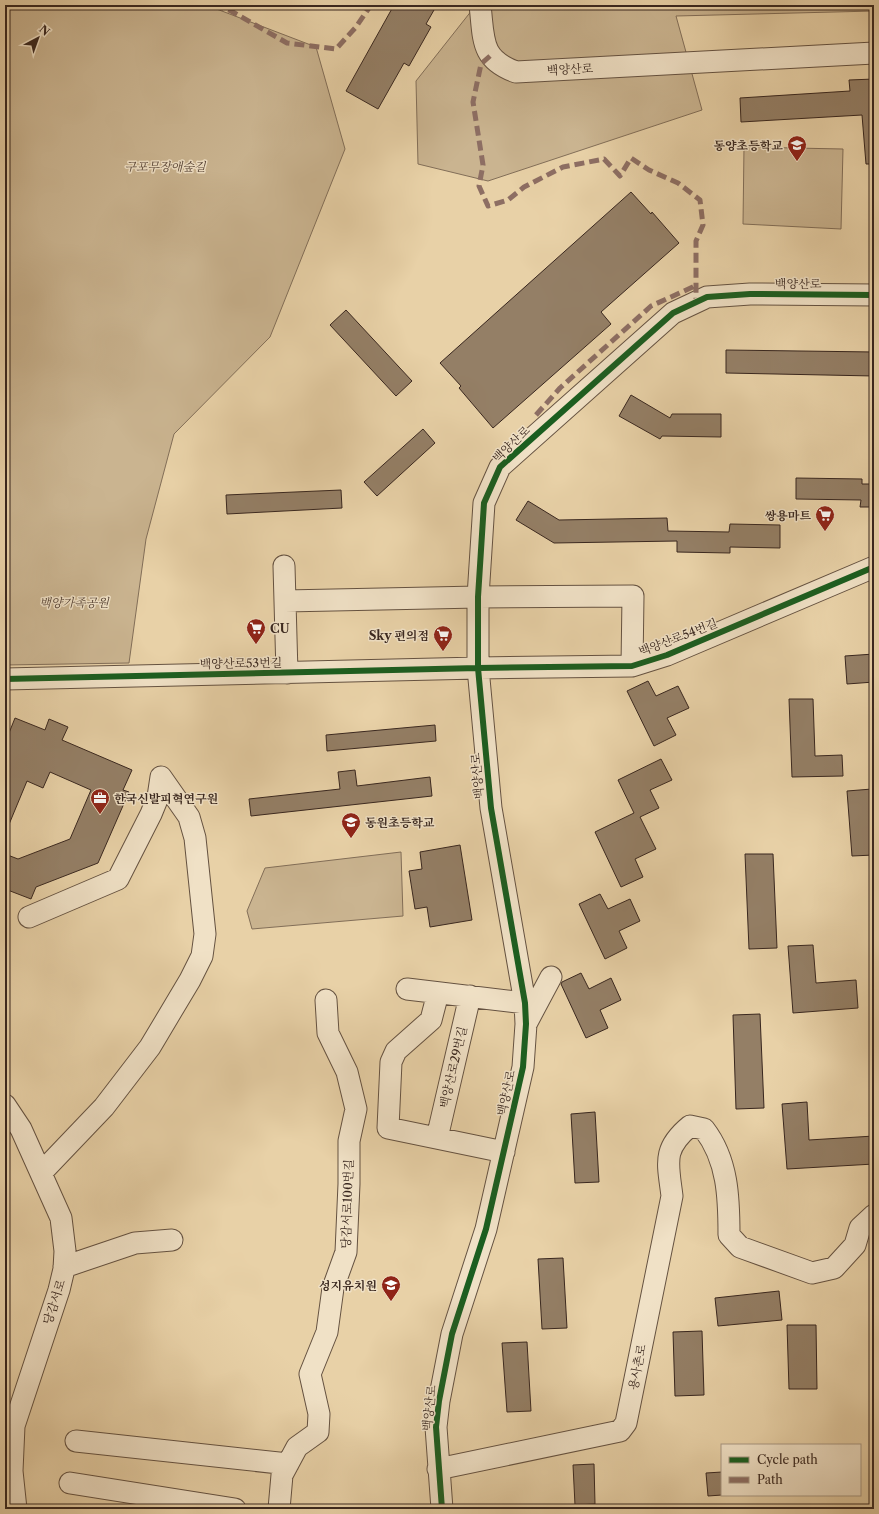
<svg xmlns="http://www.w3.org/2000/svg" width="879" height="1514" font-family="'Libre Caslon Text','Noto Serif KR',serif">
<style>
.green{fill:#cab490;stroke:#826e58}
.building{fill:#947f66;stroke:#39271f}
.lines{fill:none;stroke-linecap:round;stroke-linejoin:round}
.minor-casing{stroke:#655241;stroke-width:23}
.minor{stroke:#f0e1c6;stroke-width:21}
.quiet{stroke:#8d6e63;stroke-width:5;stroke-dasharray:10 5;stroke-linecap:butt}
.cycleway-casing{stroke:#f0e1c6;stroke-width:8}
.cycleway{stroke:#1b5e20;stroke-width:6}
.labels{text-anchor:middle;dominant-baseline:central;stroke-width:3;stroke-linejoin:round;paint-order:stroke}
.street-label{font-size:12px;fill:#39271f;stroke:#f0e1c6}
.poi-label{font-size:12px;font-weight:bold;fill:#39271f;stroke:#f0e1c6;text-anchor:end}
.park-label{font-size:12px;font-style:italic;fill:#564336;stroke:#f0e1c6}
</style>
<rect width="100%" height="100%" fill="#e8d1a7"/>
<filter id="stains"><feTurbulence type="fractalNoise" baseFrequency=".005" numOctaves="4"/><feColorMatrix values="0 0 0 0 .2 0 0 0 0 .09 0 0 0 0 .02 0 0 0 .5 -.17"/></filter>
<radialGradient id="worn" r=".72"><stop offset=".6" stop-color="#630" stop-opacity="0"/><stop offset="1" stop-color="#630" stop-opacity=".3"/></radialGradient>
<!-- green -->
<path class="green" d="M 5,5 L 213,5 L 214,8 L 316,47 L 345,149 L 270,337 L 174,434 L 146,539 L 129,663 L 5,665 Z
M 476,5 L 874,5 L 874,11 L 676,16 L 702,110 L 488,181 L 418,164 L 416,81 Z
M 744,147 L 843,149 L 841,229 L 743,224 Z
M 401,852 L 403,916 L 252,929 L 247,911 L 265,868 Z"/>
<!-- building -->
<path class="building" d="M 394,5 L 426,5 L 434,10 L 426,24 L 431,27 L 409,66 L 404,63 L 378,109 L 346,91 Z
M 874,79 L 874,164 L 866,164 L 862,115 L 741,122 L 740,98 L 850,91 L 849,80 Z
M 631,192 L 651,214 L 652,212 L 679,243 L 601,312 L 611,324 L 493,428 L 459,388 L 461,386 L 440,363 Z
M 346,310 L 412,381 L 396,396 L 330,325 Z
M 726,350 L 874,352 L 874,376 L 726,373 Z
M 631,395 L 670,418 L 672,414 L 721,414 L 721,437 L 662,436 L 660,439 L 619,416 Z
M 423,429 L 435,443 L 377,496 L 364,482 Z
M 796,478 L 862,479 L 862,484 L 874,484 L 874,507 L 860,507 L 861,500 L 796,499 Z
M 341,490 L 342,508 L 227,514 L 226,495 Z
M 528,501 L 559,520 L 667,518 L 668,531 L 729,532 L 730,524 L 780,525 L 780,548 L 730,547 L 730,553 L 677,552 L 677,541 L 554,543 L 516,520 Z
M 874,654 L 874,682 L 847,684 L 845,656 Z
M 648,681 L 656,696 L 678,686 L 689,708 L 667,718 L 676,735 L 654,746 L 627,691 Z
M 789,699 L 813,699 L 815,756 L 842,755 L 843,776 L 792,777 Z
M 15,718 L 45,730 L 49,719 L 68,727 L 62,740 L 132,770 L 123,790 L 129,792 L 98,863 L 36,887 L 31,899 L 5,889 L 5,854 L 18,859 L 70,839 L 91,790 L 50,772 L 43,788 L 27,781 L 5,834 L 5,743 Z
M 435,725 L 436,741 L 327,751 L 326,735 Z
M 661,759 L 672,780 L 650,790 L 659,808 L 640,817 L 656,849 L 635,859 L 643,877 L 621,887 L 595,832 L 634,813 L 618,780 Z
M 355,770 L 357,786 L 430,777 L 432,796 L 251,816 L 249,799 L 340,789 L 338,772 Z
M 872,789 L 874,855 L 852,856 L 847,791 Z
M 460,845 L 472,920 L 430,927 L 427,907 L 415,909 L 409,871 L 422,869 L 420,852 Z
M 745,854 L 773,854 L 777,948 L 749,949 Z
M 600,894 L 608,909 L 630,899 L 640,921 L 619,931 L 627,948 L 605,959 L 579,904 Z
M 813,945 L 816,983 L 856,980 L 858,1008 L 793,1013 L 788,946 Z
M 581,973 L 589,989 L 611,978 L 621,1000 L 600,1010 L 608,1028 L 586,1038 L 561,984 L 562,982 Z
M 760,1014 L 764,1108 L 736,1109 L 733,1015 Z
M 807,1102 L 809,1140 L 874,1136 L 874,1164 L 787,1169 L 782,1104 Z
M 595,1112 L 599,1182 L 575,1183 L 571,1114 Z
M 563,1258 L 567,1328 L 542,1329 L 538,1259 Z
M 779,1291 L 782,1320 L 718,1326 L 715,1298 Z
M 787,1325 L 816,1325 L 817,1389 L 789,1389 Z
M 702,1331 L 704,1395 L 675,1396 L 673,1332 Z
M 527,1342 L 531,1411 L 507,1412 L 502,1343 Z
M 594,1464 L 595,1504 L 575,1505 L 573,1465 Z
M 722,1472 L 722,1495 L 708,1496 L 706,1473 Z"/>
<g class="lines">
<!-- minor casing -->
<g class="minor-casing">
<path id="minor" d="M 480,5 C 484,39 480,59 516,72 L 874,53
M 284,566 L 287,673
M 285,601 L 478,597 L 633,596 L 632,666
M 5,679 L 478,668 L 632,666 L 667,655 L 874,567
M 29,917 L 118,879 L 151,814 L 158,797 L 161,777 L 189,817 L 195,838 L 205,934 L 202,956 L 190,980 L 150,1047 L 104,1107 L 41,1173
M 407,989 L 525,1003
M 438,993 L 431,1020 L 396,1051 L 391,1062 L 388,1128 L 504,1152
M 526,1024 L 551,977
M 5,1105 L 21,1129 L 61,1218 L 65,1251 L 64,1269 L 59,1290 L 14,1426 L 12,1471 L 16,1509
M 437,1138 L 470,996
M 64,1267 L 135,1243 L 172,1240
M 76,1441 L 288,1464
M 438,1469 L 620,1431 L 626,1423 L 672,1196 C 668,1163 662,1149 690,1126 L 704,1129 C 728,1160 729,1198 729,1235 L 740,1247 L 812,1273 L 834,1268 L 855,1245 L 860,1228 L 874,1215
M 70,1483 L 235,1509
M 279,1509 L 282,1475 L 297,1447 L 318,1432 L 319,1414 L 310,1374 L 327,1332 L 333,1288 L 346,1252 L 349,1184 L 349,1141 L 356,1109 L 347,1072 L 328,1033 L 326,1000
M 442,1509 L 436,1427 L 439,1401 L 452,1334 L 486,1229 L 523,1067 L 526,1024 L 525,1003 L 491,808 L 478,668 L 478,597 L 484,503 L 500,467 L 673,313 L 707,297 L 750,294 L 874,295"/>
</g>
<!-- minor -->
<use href="#minor" class="minor"/>
<!-- quiet -->
<path class="quiet" d="M 214,5 L 231,11 L 287,43 L 336,49 L 356,27 L 371,5
M 490,56 L 481,64 L 473,102 L 483,165 L 479,186 L 488,206 L 508,200 L 524,187 L 563,167 L 604,159 L 620,176 L 631,158 L 649,170 L 678,183 L 700,200 L 703,225 L 696,241 L 696,302
M 536,415 L 560,388 L 651,306 L 695,286"/>
<!-- cycleway casing -->
<g class="cycleway-casing">
<path id="cycleway" d="M 5,679 L 478,668 L 632,666 L 667,655 L 874,567
M 442,1509 L 436,1427 L 439,1401 L 452,1334 L 486,1229 L 523,1067 L 526,1024 L 525,1003 L 491,808 L 478,668 L 478,597 L 484,503 L 500,467 L 673,313 L 707,297 L 750,294 L 874,295"/>
</g>
<!-- cycleway -->
<use href="#cycleway" class="cycleway"/>
</g>
<!-- icons -->
<defs>
<g id="school-pin" transform="scale(1)"><path d="M0 17L-7.5 6A9.5 9.5 0 1 1 7.5 6Z" fill="#8f2418" stroke="#f0e1c6"/><path d="M0-5L7-2L0 1L-7-2ZM-4 1L0 2.5L4 1V4Q0 6-4 4Z" fill="#fff"/></g>
<g id="supermarket-pin" transform="scale(1)"><path d="M0 17L-7.5 6A9.5 9.5 0 1 1 7.5 6Z" fill="#8f2418" stroke="#f0e1c6"/><path d="M-6-5.5h2.5l.6 2H6L4.5 2H-2.5L-4.4-4H-6ZM-1.5 3.2a1.3 1.3 0 1 0 .1 0ZM3 3.2a1.3 1.3 0 1 0 .1 0Z" fill="#fff"/></g>
<g id="office-pin" transform="scale(1)"><path d="M0 17L-7.5 6A9.5 9.5 0 1 1 7.5 6Z" fill="#8f2418" stroke="#f0e1c6"/><path d="M-6-3h4V-5.5h4V-3h4V5H-6ZM-1-4.5V-3h2v-1.5ZM-6 0V1H6V0Z" fill="#fff"/></g>
</defs>
<g fill-rule="evenodd">
<use href="#school-pin" x="797" y="145"/>
<use href="#supermarket-pin" x="825" y="515"/>
<use href="#supermarket-pin" x="256" y="628"/>
<use href="#supermarket-pin" x="443" y="635"/>
<use href="#office-pin" x="100" y="798"/>
<use href="#school-pin" x="351" y="822"/>
<use href="#school-pin" x="391" y="1285"/>
</g>
<g class="labels">
<!-- street labels -->
<g class="street-label">
<text transform="translate(570 69) rotate(-3)">백양산로</text>
<text x="798" y="283">백양산로</text>
<text transform="translate(511 444) rotate(-44)">백양산로</text>
<text transform="translate(678 637) rotate(-21)">백양산로54번길</text>
<text transform="translate(241 663) rotate(-1)">백양산로53번길</text>
<text transform="translate(477 776) rotate(-95)">백양산로</text>
<text transform="translate(453 1067) rotate(-77)">백양산로29번길</text>
<text transform="translate(506 1093) rotate(-78)">백양산로</text>
<text transform="translate(347 1204) rotate(-88)">당감서로100번길</text>
<text transform="translate(54 1302) rotate(-72)">당감서로</text>
<text transform="translate(637 1367) rotate(-79)">용사촌로</text>
<text transform="translate(429 1408) rotate(-84)">백양산로</text>
</g>
<!-- poi labels -->
<g class="poi-label">
<text x="783" y="145">동양초등학교</text>
<text x="811" y="515">쌍용마트</text>
<text x="270" y="628" text-anchor="start">CU</text>
<text x="429" y="635">Sky 편의점</text>
<text x="114" y="798" text-anchor="start">한국신발피혁연구원</text>
<text x="365" y="822" text-anchor="start">동원초등학교</text>
<text x="377" y="1285">성지유치원</text>
</g>
<!-- park labels -->
<g class="park-label">
<text x="165" y="166">구포무장애숲길</text>
<text x="74" y="602">백양가족공원</text>
</g>
</g>
<!-- margin -->
<rect width="879" height="1514" fill="none" stroke="#e8d1a7" stroke-width="20"/>
<rect x="6" y="6" width="867" height="1502" fill="none" stroke="#39271f" stroke-width="2"/>
<rect x="10" y="10" width="859" height="1494" fill="none" stroke="#39271f"/>
<!-- legend -->
<rect x="721" y="1444" width="140" height="52" fill="#f0e1c6" stroke="#a79783"/>
<rect x="729" y="1457" width="20" height="6" fill="#1b5e20" stroke="#a79783"/>
<text x="757" y="1464" font-size="12" fill="#39271f">Cycle path</text>
<rect x="729" y="1477" width="20" height="6" fill="#8d6e63" stroke="#a79783"/>
<text x="757" y="1484" font-size="12" fill="#39271f">Path</text>
<!-- north arrow -->
<g transform="translate(38 38) rotate(41)" stroke="#f0e1c6" stroke-width="3" paint-order="stroke">
<path d="M0-3L7 15L0 10L-7 15Z" fill="#39271f"/>
<text y="-6" font-size="11" font-weight="bold" text-anchor="middle" fill="#39271f">N</text>
</g>
<rect width="100%" height="100%" filter="url(#stains)"/>
<rect width="100%" height="100%" fill="url(#worn)"/>
</svg>
